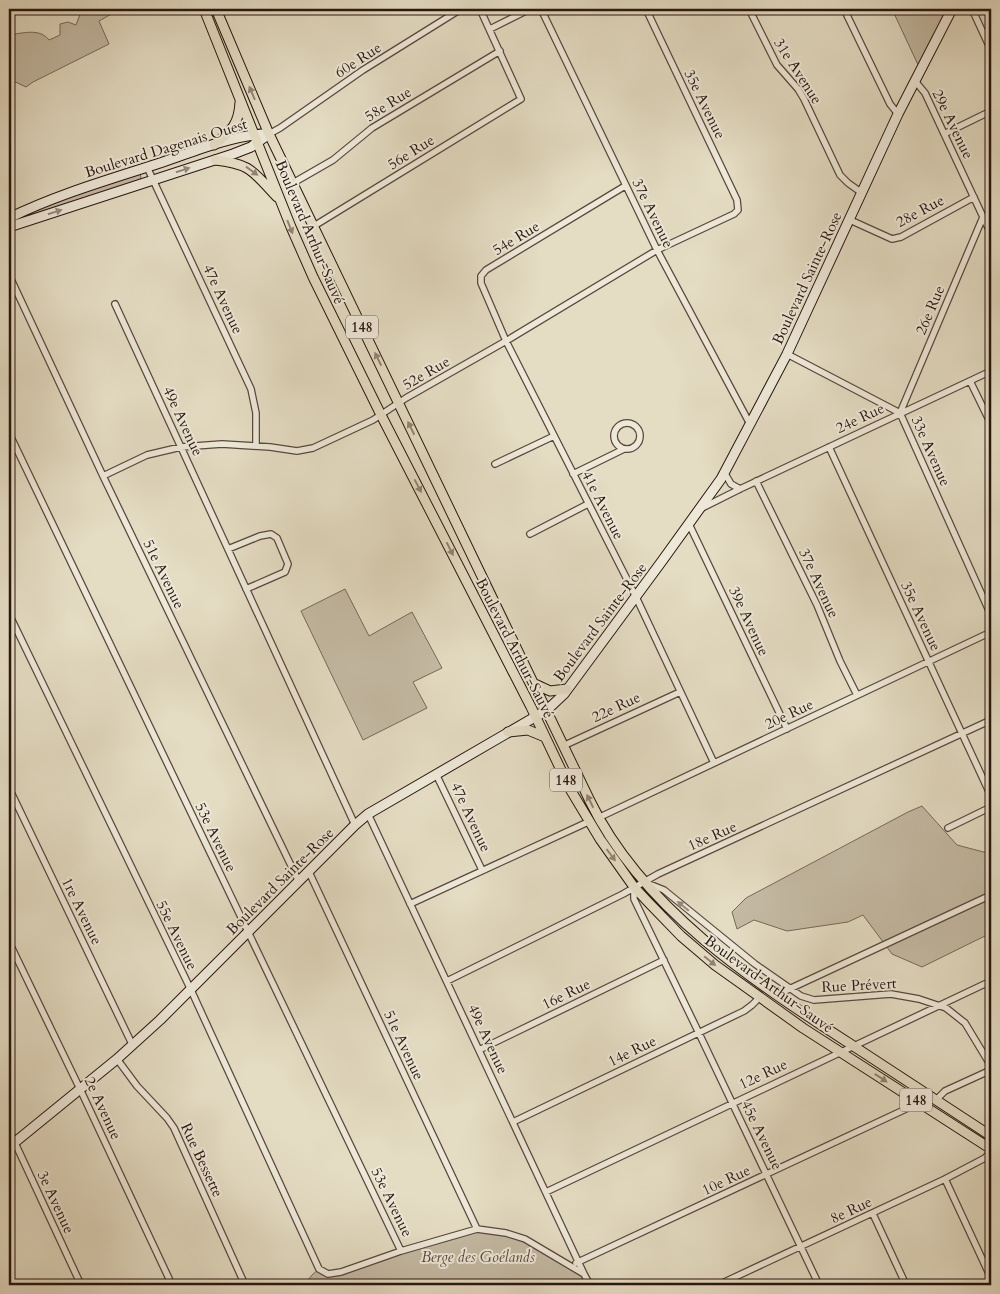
<svg xmlns="http://www.w3.org/2000/svg" width="1000" height="1294" font-family="Cardo,serif">
<style>
.green{fill:#c4baa4;stroke:#76685a}
.lines{fill:none;stroke-linecap:round;stroke-linejoin:round}
.street-casing{stroke:#58483c;stroke-width:8}
.secondary-casing{stroke:#29160f;stroke-width:11}
.primary-casing{stroke:#29160f;stroke-width:11}
.street{stroke:#ede8d8;stroke-width:5.5}
.secondary{stroke:#ede8d8;stroke-width:9}
.primary{stroke:#e4dcc3;stroke-width:9}
.oneway{fill:#908372}
.oneway2{fill:#958a7e}
.labels{text-anchor:middle;dominant-baseline:central;stroke-width:4;stroke-linejoin:round;paint-order:stroke}
.shield{fill:#ede8d8;stroke:#64554b;stroke-width:1}
.shield-label{font-size:14px;font-weight:bold;fill:#29160f}
.street-label{font-size:15px;fill:#29160f;stroke:#ede8d8}
.park-label{font-size:15px;font-style:italic;fill:#58473c;stroke:#ede8d8}
</style>
<rect width="100%" height="100%" fill="#e4dcc3"/>
<filter id="stains"><feTurbulence type="fractalNoise" baseFrequency=".004" numOctaves="4"/><feColorMatrix values="0 0 0 0 .2 0 0 0 0 .09 0 0 0 0 .02 0 0 0 .5 -.17"/></filter>
<radialGradient id="worn" r=".72"><stop offset=".6" stop-color="#630" stop-opacity="0"/><stop offset="1" stop-color="#630" stop-opacity=".3"/></radialGradient>
<!-- green -->
<path class="green" d="M 82,9 L 115,9 L 115,12 L 99,21 L 109,44 L 33,82 L 26,87 L 9,79 L 9,35 C 23,33 40,28 49,40 L 60,35 L 60,24 L 68,22 L 76,25 Z
M 892,9 L 950,9 L 920,69 Z
M 140,174 L 141,177 L 139,181 L 10,221 L 53,201 Z
M 345,589 L 369,636 L 412,612 L 442,668 L 413,682 L 427,708 L 363,740 L 301,611 Z
M 922,806 L 957,845 L 991,854 L 991,933 L 922,967 L 892,954 L 863,915 L 848,922 L 787,931 L 754,920 L 737,929 L 732,912 L 746,898 L 908,812 Z
M 477,1229 L 525,1239 L 584,1274 L 590,1285 L 427,1285 L 417,1284 L 416,1285 L 304,1285 L 312,1275 L 319,1269 L 328,1274 Z"/>
<g class="lines">
<!-- street casing -->
<g class="street-casing">
<path id="street" d="M 541,9 L 657,250 L 750,424
M 749,9 L 777,65 L 798,89 L 804,99 L 840,175 L 848,183 L 862,193
M 844,9 L 890,104 L 898,114
M 972,9 L 991,50
M 490,29 L 530,9
M 915,81 L 925,93 L 991,234
M 269,134 L 280,128 L 363,70 L 461,9
M 944,134 L 991,111
M 147,167 L 251,389 L 256,413 L 256,446
M 293,183 L 333,160 L 372,128 L 500,51
M 625,186 L 486,270 L 481,276 L 481,283 L 506,341 L 636,597 L 714,763
M 850,220 L 892,239 L 901,237 L 974,197
M 314,226 L 521,99 L 480,9
M 9,275 L 103,476 L 299,882
M 115,304 L 355,825
M 787,354 L 900,413 L 991,615
M 970,381 L 991,424
M 900,413 L 983,217
M614 436a13 13 0 1 1 26 0a13 13 0 1 1-26 0Z
M 9,433 L 401,1251
M 829,447 L 991,796
M 495,464 L 554,436
M 724,472 L 731,484 L 740,489
M 573,474 L 624,449
M 103,476 L 147,455 L 181,447 L 222,444 L 270,447 L 297,451 L 313,448 L 373,420 L 406,398 L 506,341 L 657,250 L 734,214 L 738,210 L 737,200 L 646,9
M 756,481 L 817,605 L 840,661 L 857,695
M 702,508 L 740,489 L 991,371
M 689,524 L 787,729
M 530,534 L 588,504
M 228,549 L 260,536 L 271,534 L 277,538 L 288,564 L 285,572 L 246,589
M 9,614 L 191,990 L 319,1269 L 328,1274 L 341,1272 L 401,1251 L 477,1229 L 506,1233 L 525,1239 L 584,1274 L 590,1285
M 563,746 L 680,692
M 436,774 L 482,870
M 9,788 L 132,1044
M 368,814 L 584,1274
M 598,818 L 991,632
M 948,828 L 991,807
M 309,872 L 477,1229
M 649,884 L 664,890 L 755,964 L 801,996 L 814,1000 L 891,994 L 919,999 L 946,1008 L 965,1023 L 991,1066
M 634,887 L 634,899 L 696,1027 L 819,1285
M 410,904 L 588,822
M 9,942 L 80,1089 L 172,1285
M 447,981 L 623,894 L 658,874 L 991,720
M 779,997 L 785,991 L 991,895
M 479,1050 L 664,960
M 117,1059 L 137,1086 L 167,1118 L 174,1128 L 245,1285
M 936,1100 L 945,1091 L 991,1070
M 513,1122 L 744,1011 L 752,1005 L 759,998
M 9,1130 L 81,1285
M 945,1179 L 991,1278
M 546,1192 L 991,981
M 873,1214 L 906,1285
M 576,1263 L 908,1108 L 916,1100
M 718,1285 L 945,1179 L 985,1158 L 991,1151"/>
</g>
<!-- secondary casing -->
<g class="secondary-casing">
<path id="secondary" d="M 9,218 C 58,194 111,179 163,162 C 195,151 228,137 262,134
M 9,227 L 233,154 L 251,147 L 269,134
M 9,1147 L 117,1059 L 160,1020 L 355,825 L 368,814 L 547,710 L 564,694 L 662,561 L 721,479 L 787,354 L 898,114 L 952,9"/>
</g>
<!-- primary casing -->
<g class="primary-casing">
<path id="primary" d="M 204,9 L 291,227 L 313,277 L 381,415 L 531,707 L 570,789 L 600,839 L 634,887 L 649,903 L 681,936 L 715,965 L 803,1028 L 991,1149
M 216,9 L 269,134 L 590,801 C 644,912 758,984 858,1049 C 903,1078 947,1107 991,1136
M 214,145 C 231,131 239,125 240,102
M 215,160 C 252,164 253,172 277,197
M 535,684 L 550,691 L 567,689
M 508,732 L 528,730 L 545,737"/>
</g>
<!-- street -->
<use href="#street" class="street"/>
<!-- secondary -->
<use href="#secondary" class="secondary"/>
<!-- primary -->
<use href="#primary" class="primary"/>
</g>
<!-- one-way arrows -->
<defs><path id="oneway-solid" d="M-6-.8H1V-3.2L6.5 0L1 3.2V.8H-6Z" transform="scale(1.25)"/></defs>
<g class="oneway">
<use href="#oneway-solid" transform="translate(252 93) rotate(-113)"/>
<use href="#oneway-solid" transform="translate(252 171) rotate(36)"/>
<use href="#oneway-solid" transform="translate(290 227) rotate(68)"/>
<use href="#oneway-solid" transform="translate(378 359) rotate(-116)"/>
<use href="#oneway-solid" transform="translate(411 428) rotate(-116)"/>
<use href="#oneway-solid" transform="translate(418 486) rotate(62)"/>
<use href="#oneway-solid" transform="translate(450 549) rotate(63)"/>
<use href="#oneway-solid" transform="translate(590 801) rotate(-116)"/>
<use href="#oneway-solid" transform="translate(611 855) rotate(53)"/>
<use href="#oneway-solid" transform="translate(710 961) rotate(39)"/>
<use href="#oneway-solid" transform="translate(881 1078) rotate(33)"/>
</g>
<g class="oneway2">
<use href="#oneway-solid" transform="translate(183 170) rotate(-18)"/>
<use href="#oneway-solid" transform="translate(55 212) rotate(-18)"/>
<use href="#oneway-solid" transform="translate(683 906) rotate(-141)"/>
</g>
<g class="labels">
<!-- shield labels -->
<g class="shield">
<rect x="346" y="315.5" width="32" height="23" rx="4"/>
<rect x="550" y="768.5" width="32" height="23" rx="4"/>
<rect x="900" y="1088.5" width="32" height="23" rx="4"/>
</g>
<g class="shield-label">
<text x="362" y="327">148</text>
<text x="566" y="780">148</text>
<text x="916" y="1100">148</text>
</g>
<!-- street labels -->
<g class="street-label">
<text transform="translate(358 60) rotate(-33)">60e Rue</text>
<text transform="translate(798 71) rotate(57)">31e Avenue</text>
<text transform="translate(388 104) rotate(-32)">58e Rue</text>
<text transform="translate(705 104) rotate(64)">35e Avenue</text>
<text transform="translate(953 124) rotate(64)">29e Avenue</text>
<text transform="translate(166 148) rotate(-17)">Boulevard Dagenais Ouest</text>
<text transform="translate(411 152) rotate(-32)">56e Rue</text>
<text transform="translate(920 211) rotate(-28)">28e Rue</text>
<text transform="translate(653 213) rotate(64)">37e Avenue</text>
<text transform="translate(310 232) rotate(67)">Boulevard Arthur-Sauvé</text>
<text transform="translate(516 238) rotate(-31)">54e Rue</text>
<text transform="translate(807 278) rotate(-65)">Boulevard Sainte-Rose</text>
<text transform="translate(223 299) rotate(65)">47e Avenue</text>
<text transform="translate(930 310) rotate(-67)">26e Rue</text>
<text transform="translate(426 373) rotate(-30)">52e Rue</text>
<text transform="translate(860 418) rotate(-25)">24e Rue</text>
<text transform="translate(183 421) rotate(65)">49e Avenue</text>
<text transform="translate(931 451) rotate(66)">33e Avenue</text>
<text transform="translate(603 505) rotate(63)">41e Avenue</text>
<text transform="translate(164 574) rotate(64)">51e Avenue</text>
<text transform="translate(819 583) rotate(65)">37e Avenue</text>
<text transform="translate(921 616) rotate(65)">35e Avenue</text>
<text transform="translate(749 621) rotate(65)">39e Avenue</text>
<text transform="translate(600 622) rotate(-53)">Boulevard Sainte-Rose</text>
<text transform="translate(515 648) rotate(63)">Boulevard Arthur-Sauvé</text>
<text transform="translate(616 707) rotate(-25)">22e Rue</text>
<text transform="translate(789 714) rotate(-25)">20e Rue</text>
<text transform="translate(471 817) rotate(65)">47e Avenue</text>
<text transform="translate(712 836) rotate(-24)">18e Rue</text>
<text transform="translate(216 837) rotate(64)">53e Avenue</text>
<text transform="translate(280 881) rotate(-45)">Boulevard Sainte-Rose</text>
<text transform="translate(82 911) rotate(64)">1re Avenue</text>
<text transform="translate(177 935) rotate(64)">55e Avenue</text>
<text transform="translate(769 984) rotate(36)">Boulevard Arthur-Sauvé</text>
<text transform="translate(859 985) rotate(-3)">Rue Prévert</text>
<text transform="translate(566 994) rotate(-26)">16e Rue</text>
<text transform="translate(488 1039) rotate(65)">49e Avenue</text>
<text transform="translate(404 1045) rotate(65)">51e Avenue</text>
<text transform="translate(632 1051) rotate(-26)">14e Rue</text>
<text transform="translate(763 1074) rotate(-25)">12e Rue</text>
<text transform="translate(103 1108) rotate(65)">2e Avenue</text>
<text transform="translate(762 1135) rotate(64)">45e Avenue</text>
<text transform="translate(202 1160) rotate(65)">Rue Bessette</text>
<text transform="translate(726 1180) rotate(-25)">10e Rue</text>
<text transform="translate(56 1202) rotate(65)">3e Avenue</text>
<text transform="translate(392 1202) rotate(64)">53e Avenue</text>
<text transform="translate(851 1210) rotate(-25)">8e Rue</text>
</g>
<!-- park labels -->
<g class="park-label">
<text x="478" y="1257">Berge des Goélands</text>
</g>
</g>
<!-- margin -->
<rect width="1000" height="1294" fill="none" stroke="#e4dcc3" stroke-width="30"/>
<rect x="10" y="10" width="980" height="1274" fill="none" stroke="#29160f" stroke-width="2.5"/>
<rect x="15" y="15" width="970" height="1264" fill="none" stroke="#29160f"/>
<rect width="100%" height="100%" filter="url(#stains)"/>
<rect width="100%" height="100%" fill="url(#worn)"/>
</svg>
